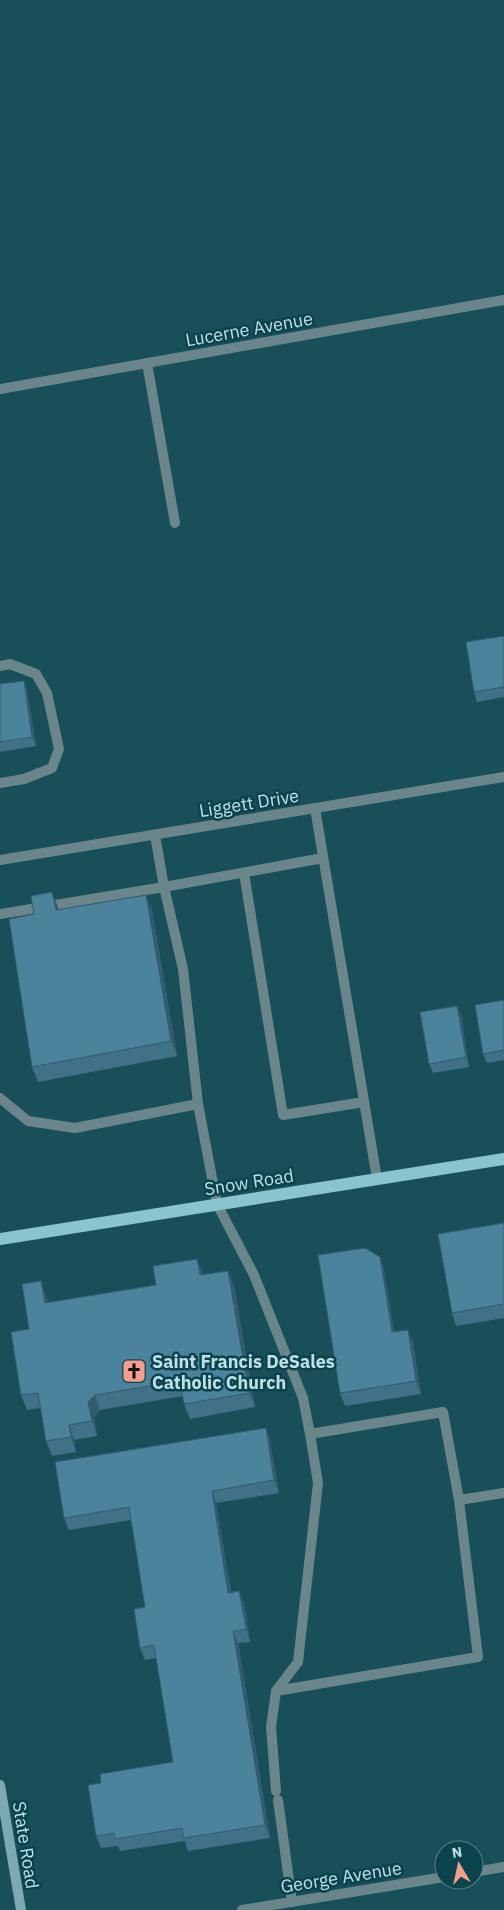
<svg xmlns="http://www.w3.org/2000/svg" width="504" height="1910" font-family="'IBM Plex Sans',sans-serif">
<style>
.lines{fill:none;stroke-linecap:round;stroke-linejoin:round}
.service{stroke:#6b868b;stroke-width:10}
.minor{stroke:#6b868b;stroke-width:10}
.secondary{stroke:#7da9b1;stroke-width:10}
.primary{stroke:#8ac4ce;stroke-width:12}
.wall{fill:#407187}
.shaded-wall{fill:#345c6e}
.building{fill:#4b839d;stroke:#345c6e}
.labels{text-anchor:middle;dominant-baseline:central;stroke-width:5;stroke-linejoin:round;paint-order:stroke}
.street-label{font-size:18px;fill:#bfe0e6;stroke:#0b444d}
.poi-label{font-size:18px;font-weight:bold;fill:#bfe0e6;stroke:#0b444d;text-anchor:start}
</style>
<rect width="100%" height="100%" fill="#194f58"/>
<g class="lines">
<!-- service -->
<path class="service" d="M 147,363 L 175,523
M 0,666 L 10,664 L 36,674 L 47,693 L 59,749 L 52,768 L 24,779 L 0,783
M 315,808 L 377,1179
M 155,835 L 164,887 L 323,858
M 244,873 L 283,1115 L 364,1102
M 0,914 L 164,887 L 183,969 L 198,1104 L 217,1204 L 254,1275 L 303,1398 L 310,1434 L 443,1412 L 459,1500 L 504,1493
M 0,1098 L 28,1121 L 75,1128 L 198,1104
M 276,1691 L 478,1657 L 459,1500
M 276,1791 L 271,1727 L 276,1691 L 298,1662 L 318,1483 L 310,1434
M 278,1800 L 292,1902"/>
<!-- minor -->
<path class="minor" d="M 0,389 L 504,300
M 0,860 L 504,777
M 474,1872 L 504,1867
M 242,1910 L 444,1877"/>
<!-- secondary -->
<path class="secondary" d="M 0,1785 L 21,1910"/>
<!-- primary -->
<path class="primary" d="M 0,1239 L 504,1159"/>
</g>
<!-- wall -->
<path class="wall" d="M 504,636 L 504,697 L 477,702 L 474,692 Z
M 24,681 L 27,690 L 36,746 L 0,752 L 0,684 Z
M 58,907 L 58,910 L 152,910 L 177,1056 L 38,1082 L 32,1067 L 34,914 Z
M 504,1000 L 504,1060 L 487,1063 L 483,1054 Z
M 457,1006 L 461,1015 L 469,1067 L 433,1073 L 429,1064 Z
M 504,1223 L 504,1318 L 456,1326 L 452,1313 Z
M 380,1257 L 384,1270 L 394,1332 L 413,1342 L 421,1394 L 345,1406 L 340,1393 Z
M 228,1271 L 234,1286 L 255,1407 L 190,1419 L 184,1404 L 183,1396 L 100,1410 L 94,1417 L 97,1436 L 74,1440 L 76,1452 L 52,1456 L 46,1441 L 41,1408 L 27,1410 L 21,1395 L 29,1329 L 46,1296 L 48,1303 L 156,1285 L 203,1275 Z
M 266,1428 L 270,1441 L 279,1493 L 216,1503 L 231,1592 L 239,1591 L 244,1604 L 250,1642 L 238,1643 L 270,1838 L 188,1851 L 185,1841 L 120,1851 L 118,1846 L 101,1848 L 96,1836 L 101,1783 L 173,1762 L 156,1658 L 145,1660 L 140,1648 L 145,1607 L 131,1520 L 69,1530 L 64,1518 Z"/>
<!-- shaded-wall -->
<path class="shaded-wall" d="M 24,681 L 27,690 L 36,746 L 32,737 Z
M 52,892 L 58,907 L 61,925 L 56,910 Z
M 146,895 L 152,910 L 177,1056 L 171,1041 Z
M 457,1006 L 461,1015 L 469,1067 L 466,1057 Z
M 380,1257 L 384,1270 L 396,1345 L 392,1332 Z
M 197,1259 L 203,1274 L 206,1290 L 200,1275 Z
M 228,1271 L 234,1286 L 255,1407 L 249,1393 Z
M 41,1281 L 46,1296 L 50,1318 L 45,1303 Z
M 408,1330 L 413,1342 L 421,1394 L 416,1381 Z
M 95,1395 L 100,1410 L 94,1417 L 97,1436 L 92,1421 L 88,1402 Z
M 69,1425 L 74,1440 L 76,1452 L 71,1437 Z
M 266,1428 L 270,1441 L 279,1493 L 274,1480 Z
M 212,1491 L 216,1503 L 233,1606 L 228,1593 Z
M 239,1591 L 244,1604 L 250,1642 L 246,1629 Z
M 233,1631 L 238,1643 L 270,1838 L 265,1825 Z"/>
<!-- building -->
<path class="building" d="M 504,636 L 504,687 L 474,692 L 466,642 Z
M 24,681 L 32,737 L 0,742 L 0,684 Z
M 52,892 L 56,910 L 146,895 L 171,1041 L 32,1067 L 9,919 L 34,914 L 31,896 Z
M 504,1000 L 504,1050 L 483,1054 L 475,1005 Z
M 457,1006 L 466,1057 L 429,1064 L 420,1012 Z
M 504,1223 L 504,1304 L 452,1313 L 438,1234 Z
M 365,1248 L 380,1257 L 392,1332 L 408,1330 L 416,1381 L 340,1393 L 318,1255 Z
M 197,1259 L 200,1275 L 228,1271 L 249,1393 L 184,1404 L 180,1381 L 95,1395 L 88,1402 L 92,1421 L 69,1425 L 71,1437 L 46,1441 L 38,1393 L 21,1395 L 11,1332 L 29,1329 L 22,1284 L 41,1281 L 45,1303 L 156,1285 L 153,1266 Z
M 266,1428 L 274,1480 L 212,1491 L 228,1593 L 239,1591 L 246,1629 L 233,1631 L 265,1825 L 184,1838 L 182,1828 L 115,1839 L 114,1833 L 96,1836 L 88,1785 L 101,1783 L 100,1774 L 173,1762 L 154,1645 L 140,1648 L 134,1609 L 145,1607 L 129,1507 L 64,1518 L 55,1462 Z"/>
<!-- icons -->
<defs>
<g id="church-square" transform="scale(1.25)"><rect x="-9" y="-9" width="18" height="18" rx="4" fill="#f59d8e" stroke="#0b444d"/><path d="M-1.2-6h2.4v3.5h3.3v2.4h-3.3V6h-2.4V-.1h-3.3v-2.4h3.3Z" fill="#111"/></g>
</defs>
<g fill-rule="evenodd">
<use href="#church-square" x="134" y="1371"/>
</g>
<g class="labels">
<!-- street labels -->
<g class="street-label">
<text transform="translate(249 329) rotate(-10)">Lucerne Avenue</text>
<text transform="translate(249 803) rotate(-9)">Liggett Drive</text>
<text transform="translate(249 1182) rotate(-9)">Snow Road</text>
<text transform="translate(26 1845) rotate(81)">State Road</text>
<text transform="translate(341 1877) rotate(-9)">George Avenue</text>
</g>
<!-- poi labels -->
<g class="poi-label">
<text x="152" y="1361">Saint Francis DeSales<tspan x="152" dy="21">Catholic Church</tspan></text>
</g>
</g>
<!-- north arrow -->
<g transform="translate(459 1865) rotate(351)"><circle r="24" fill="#0b444d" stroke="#53828a"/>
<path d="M0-4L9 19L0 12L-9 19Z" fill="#f59d8e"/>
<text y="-8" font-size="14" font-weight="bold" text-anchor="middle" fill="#bfe0e6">N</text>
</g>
</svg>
